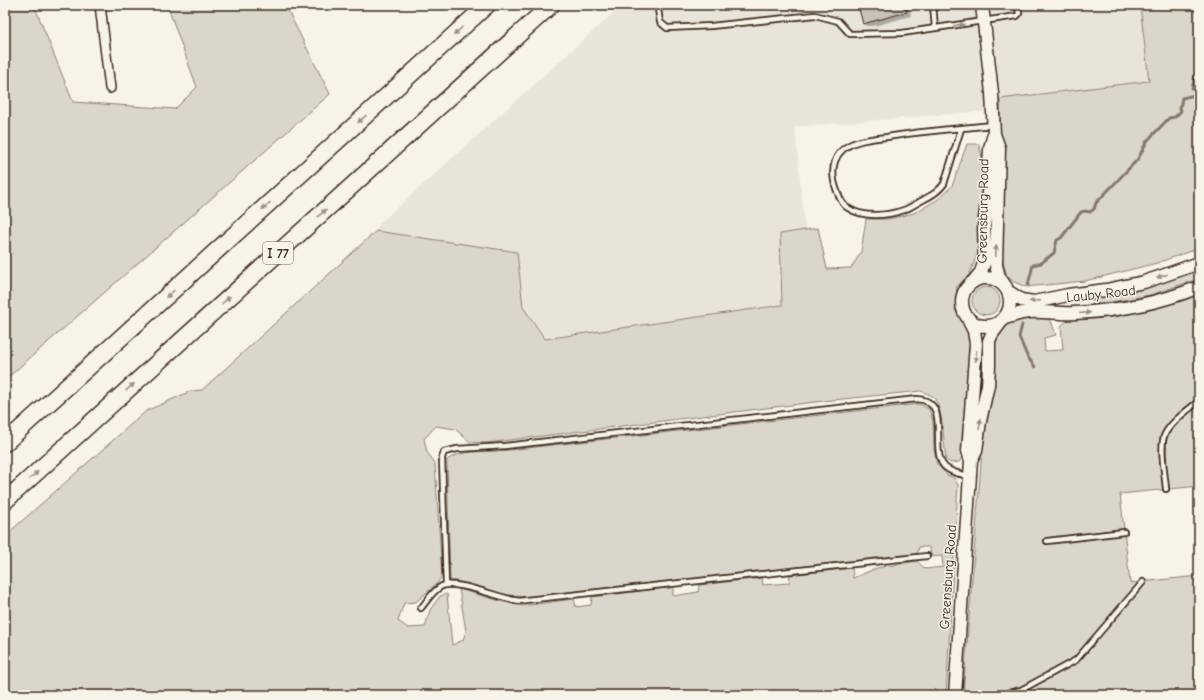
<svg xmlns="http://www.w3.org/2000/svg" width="1204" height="700" font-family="'Comic Neue',sans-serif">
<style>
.built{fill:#e9e4d9}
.green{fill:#dbd6cb;stroke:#8b8074}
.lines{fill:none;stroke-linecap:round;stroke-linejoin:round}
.stream{stroke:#84786c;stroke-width:3}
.building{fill:#c8c1b6;stroke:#3b2a1e;filter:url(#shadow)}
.lane-casing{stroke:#3b2a1e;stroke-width:8}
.street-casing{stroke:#3b2a1e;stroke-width:12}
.secondary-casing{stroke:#3b2a1e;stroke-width:15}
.highway-casing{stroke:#3b2a1e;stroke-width:19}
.lane{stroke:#f7f3e8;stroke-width:4.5}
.street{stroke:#f7f3e8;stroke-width:9}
.secondary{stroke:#f7f3e8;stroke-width:12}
.highway{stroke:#f7f3e8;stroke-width:16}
.oneway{fill:#998e83}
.labels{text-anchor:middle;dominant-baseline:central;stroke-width:3;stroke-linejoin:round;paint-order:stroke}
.shield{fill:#f7f3e8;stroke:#73665b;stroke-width:1}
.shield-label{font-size:13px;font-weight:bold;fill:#3b2a1e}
.street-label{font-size:14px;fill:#3b2a1e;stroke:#f7f3e8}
</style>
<defs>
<filter id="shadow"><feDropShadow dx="3.5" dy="3.5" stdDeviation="0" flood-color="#0004"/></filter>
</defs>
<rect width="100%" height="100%" fill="#f7f3e8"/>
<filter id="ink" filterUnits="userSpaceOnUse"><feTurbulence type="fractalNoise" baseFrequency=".025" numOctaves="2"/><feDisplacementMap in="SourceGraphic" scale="8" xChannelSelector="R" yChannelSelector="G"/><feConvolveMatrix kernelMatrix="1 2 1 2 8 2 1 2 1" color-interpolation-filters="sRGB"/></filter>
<g filter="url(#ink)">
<!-- built -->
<path class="built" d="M 622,5 L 975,5 L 987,111 L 795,127 L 805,230 L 780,235 L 782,305 L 545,339 L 523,307 L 517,252 L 376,231 L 378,225 Z
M 990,5 L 1140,5 L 1149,81 L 1000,99 Z"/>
<!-- green -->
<path class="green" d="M 5,5 L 34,5 L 73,102 L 175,109 L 197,87 L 167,5 L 286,5 L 289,13 L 330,94 L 5,380 Z
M 1140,5 L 1199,5 L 1199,248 L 1157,263 L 1085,281 L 1026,287 L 1014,282 L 1007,276 L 1002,259 L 1000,99 L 1149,81 Z
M 967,144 L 979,144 L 985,170 L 978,253 L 969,275 L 957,286 L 955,310 L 967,330 L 971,350 L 964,455 L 959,462 L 951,463 L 946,460 C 944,446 943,405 933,397 C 930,394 925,393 921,391 L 823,401 L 486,443 L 470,442 L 455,429 L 436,426 L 424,439 L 427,452 L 435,463 L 442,576 L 438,582 L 416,602 L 404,603 L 398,621 L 408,628 L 425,627 L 430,610 L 440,596 L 447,594 L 452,645 L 463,640 L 466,631 L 459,589 L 500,601 L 522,606 L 574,599 L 576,607 L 591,605 L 592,597 L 673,587 L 673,596 L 698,592 L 699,585 L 762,578 L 763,585 L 789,583 L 790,575 L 852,568 L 853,578 L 877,568 L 917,561 L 925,569 L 943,567 L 942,556 L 932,557 L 929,547 L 919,547 L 917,554 L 527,597 C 514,596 500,594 487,590 C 474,586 463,582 450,580 L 447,460 C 460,450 484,452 500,451 L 919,404 L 929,409 L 933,421 L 934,449 L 937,464 L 947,475 L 954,478 L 958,485 L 946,695 L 5,695 L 5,536 L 146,411 L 191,391 L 202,390 L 376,231 L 517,252 L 523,307 L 545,339 L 782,305 L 780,234 L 818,228 L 827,269 L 851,268 L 861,252 L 866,219 L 889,219 L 914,213 L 937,200 L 952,186 Z
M 1193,271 L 1195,274 L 1196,278 L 1195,280 L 1150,295 L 1100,304 L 1097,304 L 1093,301 L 1094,297 Z
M972 301a14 14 0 1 1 28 0a14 14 0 1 1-28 0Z
M 1199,294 L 1199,486 L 1120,494 L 1130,583 L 1199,576 L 1199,695 L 963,695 L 982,451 L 980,446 L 992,342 L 1000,329 L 1012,321 L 1043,315 L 1051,321 L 1056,335 L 1044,338 L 1045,351 L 1063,350 L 1061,326 L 1072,316 L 1116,317 L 1183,300 Z"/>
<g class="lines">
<!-- stream -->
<path class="stream" d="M 1028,285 L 1033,265 L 1041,263 L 1054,253 L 1057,240 L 1061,238 L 1081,212 L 1085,211 L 1090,212 L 1094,209 L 1096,203 L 1138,159 L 1147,141 L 1169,118 L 1175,117 L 1181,111 L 1180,108 L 1182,98 L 1195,95 L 1196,93 L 1196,90 L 1192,88 L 1195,76 L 1199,71
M 1022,325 L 1019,337 L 1027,356 L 1035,367"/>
</g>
<!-- building -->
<path class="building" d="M 858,5 L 905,5 L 907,12 L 863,24 Z"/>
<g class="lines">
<!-- lane casing -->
<g class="lane-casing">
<path id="lane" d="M 661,5 L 658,9 L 660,22 L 667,28 L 711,26 L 815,15 L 838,21 L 850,34 L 902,33 L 1017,16 L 1019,14 L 1018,5
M 933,5 L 935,28
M 961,129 L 944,184 C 938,192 932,195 923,200 C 917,203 910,208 904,210 C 887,216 863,218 848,208 C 842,205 839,197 837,191 C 829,170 833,149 857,142 C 866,139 877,138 887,137 C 922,131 957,129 992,125
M 1166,489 C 1165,475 1159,445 1165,434 C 1172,421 1188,410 1199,401
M 1047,541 L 1124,532
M 446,585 L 442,458 L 444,452 L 457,449 L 505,446 L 917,399 C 953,401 928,451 945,467 C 952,473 960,474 969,476
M 421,608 C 427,601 433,590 442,586 C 457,580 497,597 514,600 C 518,601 522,601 526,600 L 927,556
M 956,694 L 977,695
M 1000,695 L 1021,690 L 1076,660 L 1143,582"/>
</g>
<!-- street casing -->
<g class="street-casing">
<path id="street" d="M 100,5 L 110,88"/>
</g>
<!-- secondary casing -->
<g class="secondary-casing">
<path id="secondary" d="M 982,5 L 992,93 L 994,134 L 999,148 L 996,265 L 999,277 L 1006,287
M962 302a24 24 0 1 1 48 0a24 24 0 1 1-48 0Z
M 973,282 L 981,272 L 985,260 L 984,227 L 988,193 L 990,148 L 994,134
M 1009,292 L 1021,300 L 1034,302 L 1068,295 L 1106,290 L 1144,282 L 1162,276 L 1199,263
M 1005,318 L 1022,313 L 1029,312 C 1044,311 1060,314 1075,313 C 1118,311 1160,303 1199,287
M 968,319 L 974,331 L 976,344 L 968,451 L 971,461
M 955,695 L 971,461 L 976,451 L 980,421 L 988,385 L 989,366 L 989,341 L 992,334 L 1001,322"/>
</g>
<!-- highway casing -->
<g class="highway-casing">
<path id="highway" d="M 5,443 L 487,5
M 5,501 L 551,5"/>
</g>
<!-- lane -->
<use href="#lane" class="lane"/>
<!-- street -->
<use href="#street" class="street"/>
<!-- secondary -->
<use href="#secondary" class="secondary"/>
<!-- highway -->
<use href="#highway" class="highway"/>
</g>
<!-- one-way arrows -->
<defs><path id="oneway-solid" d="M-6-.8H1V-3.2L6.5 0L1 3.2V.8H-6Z"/></defs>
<g class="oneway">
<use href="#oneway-solid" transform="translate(959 25) rotate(-7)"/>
<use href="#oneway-solid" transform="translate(458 31) rotate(138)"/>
<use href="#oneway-solid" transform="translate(362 119) rotate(138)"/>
<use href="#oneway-solid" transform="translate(266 206) rotate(138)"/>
<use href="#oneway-solid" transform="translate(322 213) rotate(-42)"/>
<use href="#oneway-solid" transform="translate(996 251) rotate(-87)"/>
<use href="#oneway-solid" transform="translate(1162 276) rotate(162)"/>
<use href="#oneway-solid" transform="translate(170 294) rotate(138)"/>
<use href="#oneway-solid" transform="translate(226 300) rotate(-42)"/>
<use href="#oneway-solid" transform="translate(1035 301) rotate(176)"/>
<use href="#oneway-solid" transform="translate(1085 313) rotate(-5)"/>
<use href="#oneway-solid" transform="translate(976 356) rotate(94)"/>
<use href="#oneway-solid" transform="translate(130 387) rotate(-42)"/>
<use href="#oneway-solid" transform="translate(980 424) rotate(-80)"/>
<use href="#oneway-solid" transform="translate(34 475) rotate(-42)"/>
</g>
</g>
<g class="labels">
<!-- shield labels -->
<rect class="shield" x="263" y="242" width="30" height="22" rx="3"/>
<g class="shield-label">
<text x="278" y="253">I 77</text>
</g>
<!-- street labels -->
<g class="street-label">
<text transform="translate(983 211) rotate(-89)">Greensburg Road</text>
<text transform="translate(1101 294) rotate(-6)">Lauby Road</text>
<text transform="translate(948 577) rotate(-86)">Greensburg Road</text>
</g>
</g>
<!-- margin -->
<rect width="1204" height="700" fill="none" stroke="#f7f3e8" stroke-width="20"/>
<rect x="10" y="10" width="1184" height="680" fill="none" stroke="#3b2a1e" stroke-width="1.5" filter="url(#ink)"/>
</svg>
